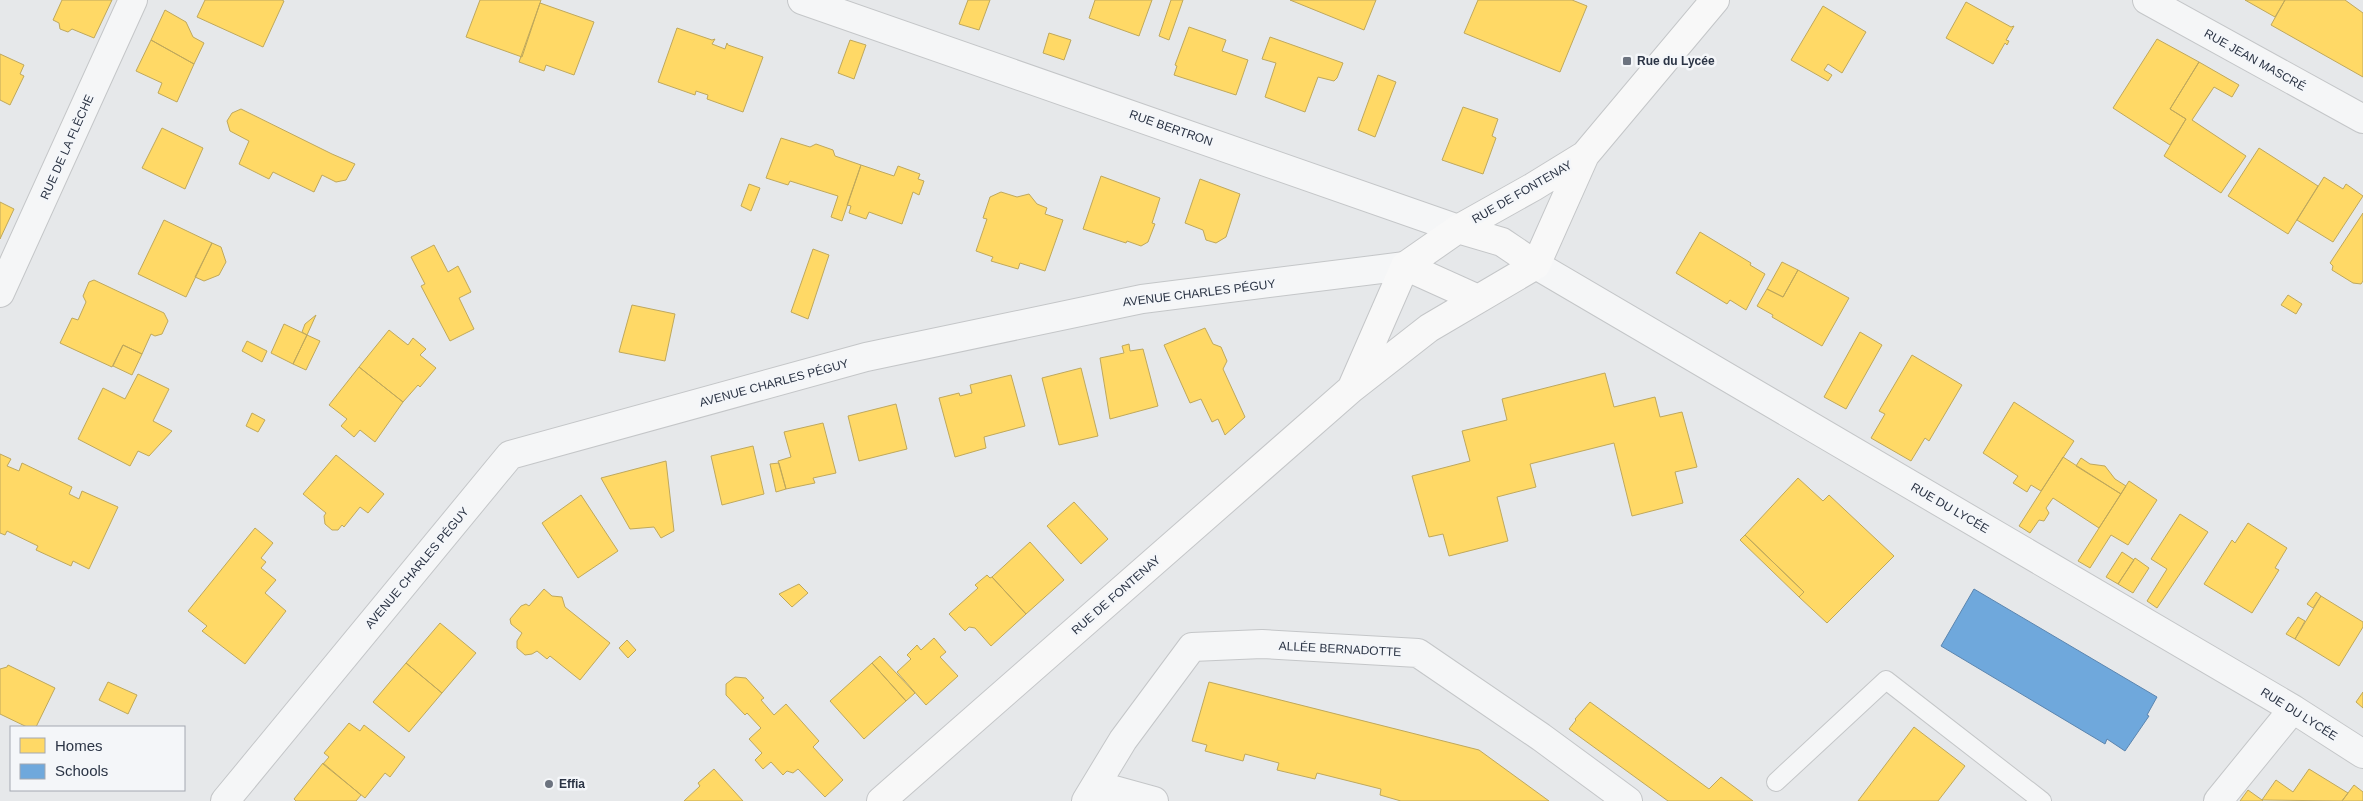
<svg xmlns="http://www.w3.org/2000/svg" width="2363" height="801" font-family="Helvetica,sans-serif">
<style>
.homes{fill:#ffd966;stroke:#bfa85c}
.schools{fill:#6fa8dc;stroke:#5b85af}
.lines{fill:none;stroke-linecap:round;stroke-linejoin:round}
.service-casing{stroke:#c4c6c8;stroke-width:20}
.minor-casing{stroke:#c4c6c8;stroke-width:30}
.secondary-casing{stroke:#c4c6c8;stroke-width:30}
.service{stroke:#f5f6f7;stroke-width:18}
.minor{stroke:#f5f6f7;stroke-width:28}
.secondary{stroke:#f8f8f8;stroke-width:28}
.poi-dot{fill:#6c737f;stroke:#f4f6f9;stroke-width:2}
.labels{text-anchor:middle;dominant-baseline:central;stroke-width:5;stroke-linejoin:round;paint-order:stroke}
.street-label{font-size:12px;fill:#2b3445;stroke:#f4f6f9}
.poi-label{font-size:12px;font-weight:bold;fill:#2b3445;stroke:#f4f6f9;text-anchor:start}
</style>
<rect width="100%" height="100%" fill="#e6e8ea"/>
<!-- homes -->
<path class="homes" d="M 62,0 L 112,0 L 94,38 L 72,29 L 68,32 L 60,29 L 59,23 L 53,20 Z
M 205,0 L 282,0 L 284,1 L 263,47 L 197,17 Z
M 480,0 L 541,0 L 522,57 L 466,37 Z
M 968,0 L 990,0 L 979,30 L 959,24 Z
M 1095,0 L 1152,0 L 1139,36 L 1089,18 Z
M 1171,0 L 1183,0 L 1169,40 L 1159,36 Z
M 1290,0 L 1376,0 L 1364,30 Z
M 1478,0 L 1572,0 L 1587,6 L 1560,72 L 1464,33 Z
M 2245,0 L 2285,0 L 2275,17 Z
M 2285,0 L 2345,0 L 2363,13 L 2363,77 L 2271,25 Z
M 1966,2 L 2011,27 L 2014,26 L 2006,40 L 2009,41 L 2007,45 L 2005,43 L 1993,64 L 1946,38 Z
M 540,3 L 594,22 L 574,75 L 546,65 L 544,71 L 519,62 Z
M 1823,6 L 1866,32 L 1842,73 L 1828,64 L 1824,70 L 1832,75 L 1828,81 L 1791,60 Z
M 165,10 L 186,22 L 193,37 L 204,43 L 194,64 L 151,40 Z
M 1189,27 L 1226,40 L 1222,51 L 1248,60 L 1236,95 L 1174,75 L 1177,66 L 1175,65 Z
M 677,28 L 712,40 L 715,39 L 712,44 L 725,49 L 727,43 L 728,45 L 763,57 L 743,112 L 707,99 L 708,95 L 696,91 L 695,95 L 658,82 Z
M 1049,33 L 1071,40 L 1064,60 L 1043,53 Z
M 1270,37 L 1343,63 L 1337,78 L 1334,81 L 1318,77 L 1305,112 L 1265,97 L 1276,63 L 1262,59 Z
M 2157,39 L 2199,62 L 2170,109 L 2186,119 L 2170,145 L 2113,108 Z
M 151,40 L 194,64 L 177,102 L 158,93 L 162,83 L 136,71 Z
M 850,40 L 866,45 L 854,79 L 838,73 Z
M 0,54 L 24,65 L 20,74 L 24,76 L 10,105 L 0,100 Z
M 2199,62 L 2239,85 L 2232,97 L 2214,87 L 2192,120 L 2246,156 L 2221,193 L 2164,156 L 2186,119 L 2170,109 Z
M 1378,75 L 1396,82 L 1375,137 L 1358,130 Z
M 1463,107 L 1498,119 L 1492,136 L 1496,138 L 1483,174 L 1442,160 Z
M 241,109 L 332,154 L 355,164 L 346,180 L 336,182 L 322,175 L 314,192 L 273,172 L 269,179 L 239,164 L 249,141 L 230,131 L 227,121 L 232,113 Z
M 162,128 L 203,148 L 185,189 L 142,168 Z
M 781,138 L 810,147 L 816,144 L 833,150 L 835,156 L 861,165 L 842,221 L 831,217 L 838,196 L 790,181 L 788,185 L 766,178 Z
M 2259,148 L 2318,186 L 2288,234 L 2228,196 Z
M 861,165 L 894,176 L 898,166 L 920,174 L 918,179 L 924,181 L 919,195 L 913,192 L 902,224 L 869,212 L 866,219 L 849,213 L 851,206 L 847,205 Z
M 1101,176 L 1160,198 L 1152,223 L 1155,224 L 1148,242 L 1141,246 L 1127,241 L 1126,243 L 1083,229 Z
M 2324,177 L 2343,189 L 2346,184 L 2363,196 L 2333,242 L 2297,220 Z
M 1200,179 L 1240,194 L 1226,237 L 1216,243 L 1206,240 L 1203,230 L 1185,223 Z
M 749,184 L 760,188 L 751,211 L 741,206 Z
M 1001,192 L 1017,197 L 1029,194 L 1037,204 L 1047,208 L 1045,214 L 1063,220 L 1045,271 L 1020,263 L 1018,269 L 991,261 L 993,257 L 976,251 L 987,219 L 983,218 L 990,197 Z
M 0,202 L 14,209 L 0,239 Z
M 2363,213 L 2363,281 L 2361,284 L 2353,283 L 2332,270 L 2333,266 L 2330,263 Z
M 164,220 L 212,243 L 186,297 L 138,274 Z
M 1700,232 L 1751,263 L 1750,265 L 1765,274 L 1746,310 L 1730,300 L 1727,304 L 1676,273 Z
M 212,243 L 221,247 L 226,262 L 219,275 L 204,281 L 195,277 Z
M 434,245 L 448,272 L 458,266 L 471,292 L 459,298 L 474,329 L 450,341 L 421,286 L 425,284 L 411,257 Z
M 813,249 L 829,255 L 808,319 L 791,312 Z
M 1782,262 L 1798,270 L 1783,297 L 1767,289 Z
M 1798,270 L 1849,298 L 1822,346 L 1772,317 L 1773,315 L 1757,306 L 1767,289 L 1783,297 Z
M 94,280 L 164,313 L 168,321 L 162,334 L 155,336 L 151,334 L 142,354 L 123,345 L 112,367 L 60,343 L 72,318 L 78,320 L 86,302 L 83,296 L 89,282 Z
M 2288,295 L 2302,304 L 2296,314 L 2281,305 Z
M 632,305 L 675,314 L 665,361 L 619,352 Z
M 316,315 L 307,335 L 302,332 L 305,324 Z
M 284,324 L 307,335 L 293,364 L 271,353 Z
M 1205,328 L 1213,344 L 1221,347 L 1227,361 L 1223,369 L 1245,417 L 1225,435 L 1218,419 L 1212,422 L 1201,399 L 1190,403 L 1164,345 Z
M 389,330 L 408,345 L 413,338 L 426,349 L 420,355 L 436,368 L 420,387 L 418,385 L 403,402 L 359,367 Z
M 1860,332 L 1882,345 L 1846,409 L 1824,397 Z
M 307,335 L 320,341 L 306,370 L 293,364 Z
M 247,341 L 267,351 L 262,362 L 242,351 Z
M 1129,344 L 1130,351 L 1143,349 L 1158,406 L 1110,419 L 1100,358 L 1124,353 L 1122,346 Z
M 123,345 L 142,354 L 132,375 L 113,366 Z
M 1912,355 L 1962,385 L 1929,441 L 1925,438 L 1911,461 L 1871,438 L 1885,414 L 1879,411 Z
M 359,367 L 403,402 L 375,442 L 360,430 L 354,437 L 341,426 L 347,419 L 329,405 Z
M 1081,368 L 1098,436 L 1059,445 L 1042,378 Z
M 1605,373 L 1614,407 L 1655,397 L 1660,417 L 1682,412 L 1697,467 L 1675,472 L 1683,503 L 1632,516 L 1614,443 L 1530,464 L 1536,487 L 1497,497 L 1508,541 L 1449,556 L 1443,534 L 1429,537 L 1412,476 L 1470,461 L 1462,431 L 1507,420 L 1502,399 Z
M 138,374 L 169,389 L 153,421 L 172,431 L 149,456 L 138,451 L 130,466 L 78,439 L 103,388 L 125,399 Z
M 1011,375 L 1025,426 L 984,437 L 986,448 L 955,457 L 939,398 L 959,393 L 960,396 L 972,393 L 970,385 Z
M 2014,402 L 2074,441 L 2041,491 L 2031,485 L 2027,492 L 2013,483 L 2018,476 L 1983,453 Z
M 896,404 L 907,449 L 859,461 L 848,416 Z
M 252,413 L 265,420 L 258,432 L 246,426 Z
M 823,423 L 836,473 L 813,478 L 815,483 L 786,489 L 778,461 L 791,457 L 784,432 Z
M 753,446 L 764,494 L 722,505 L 711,456 Z
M 0,454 L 11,459 L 7,466 L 19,471 L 22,463 L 72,487 L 69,494 L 79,499 L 82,491 L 118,507 L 89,569 L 73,561 L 71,566 L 36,550 L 38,546 L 7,531 L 5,535 L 0,533 Z
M 336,455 L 384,494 L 368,513 L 360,507 L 344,527 L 342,525 L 338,530 L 332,530 L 325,524 L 324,516 L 326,513 L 303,494 Z
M 2063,457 L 2121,494 L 2099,528 L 2053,498 L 2046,508 L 2049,513 L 2044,521 L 2039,520 L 2030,533 L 2019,526 Z
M 2081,458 L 2090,464 L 2105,466 L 2115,479 L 2126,486 L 2121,494 L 2076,466 Z
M 666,461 L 674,531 L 661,538 L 654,527 L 630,529 L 601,478 Z
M 779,463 L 786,489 L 776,492 L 770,464 Z
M 1798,478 L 1823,501 L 1829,495 L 1894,556 L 1827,623 L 1799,597 L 1804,592 L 1745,535 Z
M 2129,481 L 2157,500 L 2128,545 L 2111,535 L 2090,568 L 2078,561 Z
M 581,495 L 618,551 L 578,578 L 542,523 Z
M 1074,502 L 1108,539 L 1081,564 L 1047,526 Z
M 2180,514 L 2208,532 L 2157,608 L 2147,601 L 2167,569 L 2151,559 Z
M 2248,523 L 2287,548 L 2275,568 L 2279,570 L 2252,613 L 2204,584 L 2232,540 L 2235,543 Z
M 255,528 L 273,543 L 261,558 L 266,562 L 261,568 L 276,580 L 265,593 L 286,611 L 245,664 L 202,631 L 207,626 L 188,611 Z
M 1745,535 L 1804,592 L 1799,597 L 1740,540 Z
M 1030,542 L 1064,580 L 1026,614 L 992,577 Z
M 2122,552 L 2134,560 L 2118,584 L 2106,577 Z
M 2135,558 L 2149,568 L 2133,593 L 2118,584 Z
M 987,575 L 990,578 L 992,577 L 1026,614 L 991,646 L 975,628 L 969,627 L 965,631 L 949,614 L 978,588 L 975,585 Z
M 799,584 L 808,593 L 792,607 L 779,594 Z
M 544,589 L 552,596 L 562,597 L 565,607 L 610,643 L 580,680 L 550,656 L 547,659 L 537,651 L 532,654 L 525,655 L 517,648 L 517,641 L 522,633 L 511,624 L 510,619 L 521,606 L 526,604 L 529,606 Z
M 2316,592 L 2321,596 L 2313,608 L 2307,604 Z
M 2321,596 L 2363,622 L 2363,627 L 2339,666 L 2295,639 Z
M 2298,617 L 2305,621 L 2295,639 L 2286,634 Z
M 440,623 L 476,653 L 442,693 L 406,663 Z
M 934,638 L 946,652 L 940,657 L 958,676 L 926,705 L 897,672 L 911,659 L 907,655 L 917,645 L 921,650 Z
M 627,640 L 636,650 L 628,658 L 619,648 Z
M 880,656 L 915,693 L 906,701 L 872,663 Z
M 406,663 L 442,693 L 409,732 L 373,702 Z
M 872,663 L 906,701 L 864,739 L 830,701 Z
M 8,665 L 55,688 L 36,727 L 27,727 L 0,714 L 0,669 L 7,667 Z
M 735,677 L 746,678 L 764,698 L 761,700 L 774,715 L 786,704 L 819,741 L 813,747 L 843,780 L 825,797 L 798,769 L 793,773 L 787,771 L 783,775 L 771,762 L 763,769 L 755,760 L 762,753 L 749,739 L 761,728 L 747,713 L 745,715 L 726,695 L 726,684 Z
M 108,682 L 137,695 L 128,714 L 99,700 Z
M 1209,682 L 1479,750 L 1549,801 L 1401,801 L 1380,795 L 1381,789 L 1317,773 L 1315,779 L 1277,770 L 1279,763 L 1245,754 L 1243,761 L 1205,751 L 1207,745 L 1192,741 Z
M 2363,692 L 2363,708 L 2356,702 Z
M 1590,702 L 1709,789 L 1721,777 L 1753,801 L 1668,801 L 1569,729 L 1576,720 L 1575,719 Z
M 349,723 L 360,731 L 364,725 L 405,757 L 390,777 L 385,773 L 365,798 L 323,764 L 329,757 L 324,753 Z
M 1914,727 L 1965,766 L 1938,801 L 1858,801 Z
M 323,763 L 361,795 L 356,801 L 296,801 L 294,799 Z
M 714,769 L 743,801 L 684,801 L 700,786 L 698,783 Z
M 2309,769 L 2348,793 L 2342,801 L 2262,800 L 2276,780 L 2293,792 Z
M 2354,785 L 2363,792 L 2363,801 L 2342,801 Z
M 2248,790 L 2262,800 L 2263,801 L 2240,801 Z"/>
<!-- schools -->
<path class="schools" d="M 1974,589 L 2157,697 L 2147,715 L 2149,716 L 2125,751 L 2107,739 L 2105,744 L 1941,646 Z"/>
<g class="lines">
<!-- service casing -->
<g class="service-casing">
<path id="service" d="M 1776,782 L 1886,680 L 2042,801"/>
</g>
<!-- minor casing -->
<g class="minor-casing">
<path id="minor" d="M 802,0 L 1458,229
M 2147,0 L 2363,119
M 1536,265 L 2293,709 L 2363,754
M 0,293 L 133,0
M 1096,785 L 1154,801
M 225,801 L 510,455 L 866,357 L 1142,299 L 1405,266
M 1086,801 L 1123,740 L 1192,647 L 1262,644 L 1418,653 L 1541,737 L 1628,801
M 2218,801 L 2293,709"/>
</g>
<!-- secondary casing -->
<g class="secondary-casing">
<path id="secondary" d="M 1458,229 L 1502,242 L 1536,265
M 1536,265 L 1585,155 L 1715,0
M 1405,266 L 1458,229 L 1533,187 L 1585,155
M 1405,266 L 1478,299
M 1353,385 L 1405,266
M 881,801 L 1351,389 L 1429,328 L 1536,265"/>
</g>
<!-- service -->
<use href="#service" class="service"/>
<!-- minor -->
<use href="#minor" class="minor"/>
<!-- secondary -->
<use href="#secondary" class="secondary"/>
</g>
<!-- markers -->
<g class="poi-dot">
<rect x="1622" y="56" width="10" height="10" rx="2.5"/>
<circle cx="549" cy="784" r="5"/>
</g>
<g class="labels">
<!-- street labels -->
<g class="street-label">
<text transform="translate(2255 60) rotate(29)">RUE JEAN MASCRÉ</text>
<text transform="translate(1171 128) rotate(19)">RUE BERTRON</text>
<text transform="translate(67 147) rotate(-66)">RUE DE LA FLÈCHE</text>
<text transform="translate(1522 192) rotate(-30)">RUE DE FONTENAY</text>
<text transform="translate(1199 293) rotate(-7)">AVENUE CHARLES PÉGUY</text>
<text transform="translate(774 383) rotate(-15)">AVENUE CHARLES PÉGUY</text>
<text transform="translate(1950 508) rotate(30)">RUE DU LYCÉE</text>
<text transform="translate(417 568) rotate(-50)">AVENUE CHARLES PÉGUY</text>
<text transform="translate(1116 595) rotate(-41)">RUE DE FONTENAY</text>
<text transform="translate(1340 649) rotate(3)">ALLÉE BERNADOTTE</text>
<text transform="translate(2299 714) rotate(32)">RUE DU LYCÉE</text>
</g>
<!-- poi labels -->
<g class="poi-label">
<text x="1637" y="61">Rue du Lycée</text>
<text x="559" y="784">Effia</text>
</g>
</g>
<!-- legend -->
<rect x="10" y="726" width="175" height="65" fill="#f4f6f9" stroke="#a4a8b1"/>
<rect x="20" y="738" width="25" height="15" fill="#ffd966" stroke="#a4a8b1"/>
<text x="55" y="751" font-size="15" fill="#2b3445">Homes</text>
<rect x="20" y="764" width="25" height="15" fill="#6fa8dc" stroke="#a4a8b1"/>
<text x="55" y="776" font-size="15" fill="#2b3445">Schools</text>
</svg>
